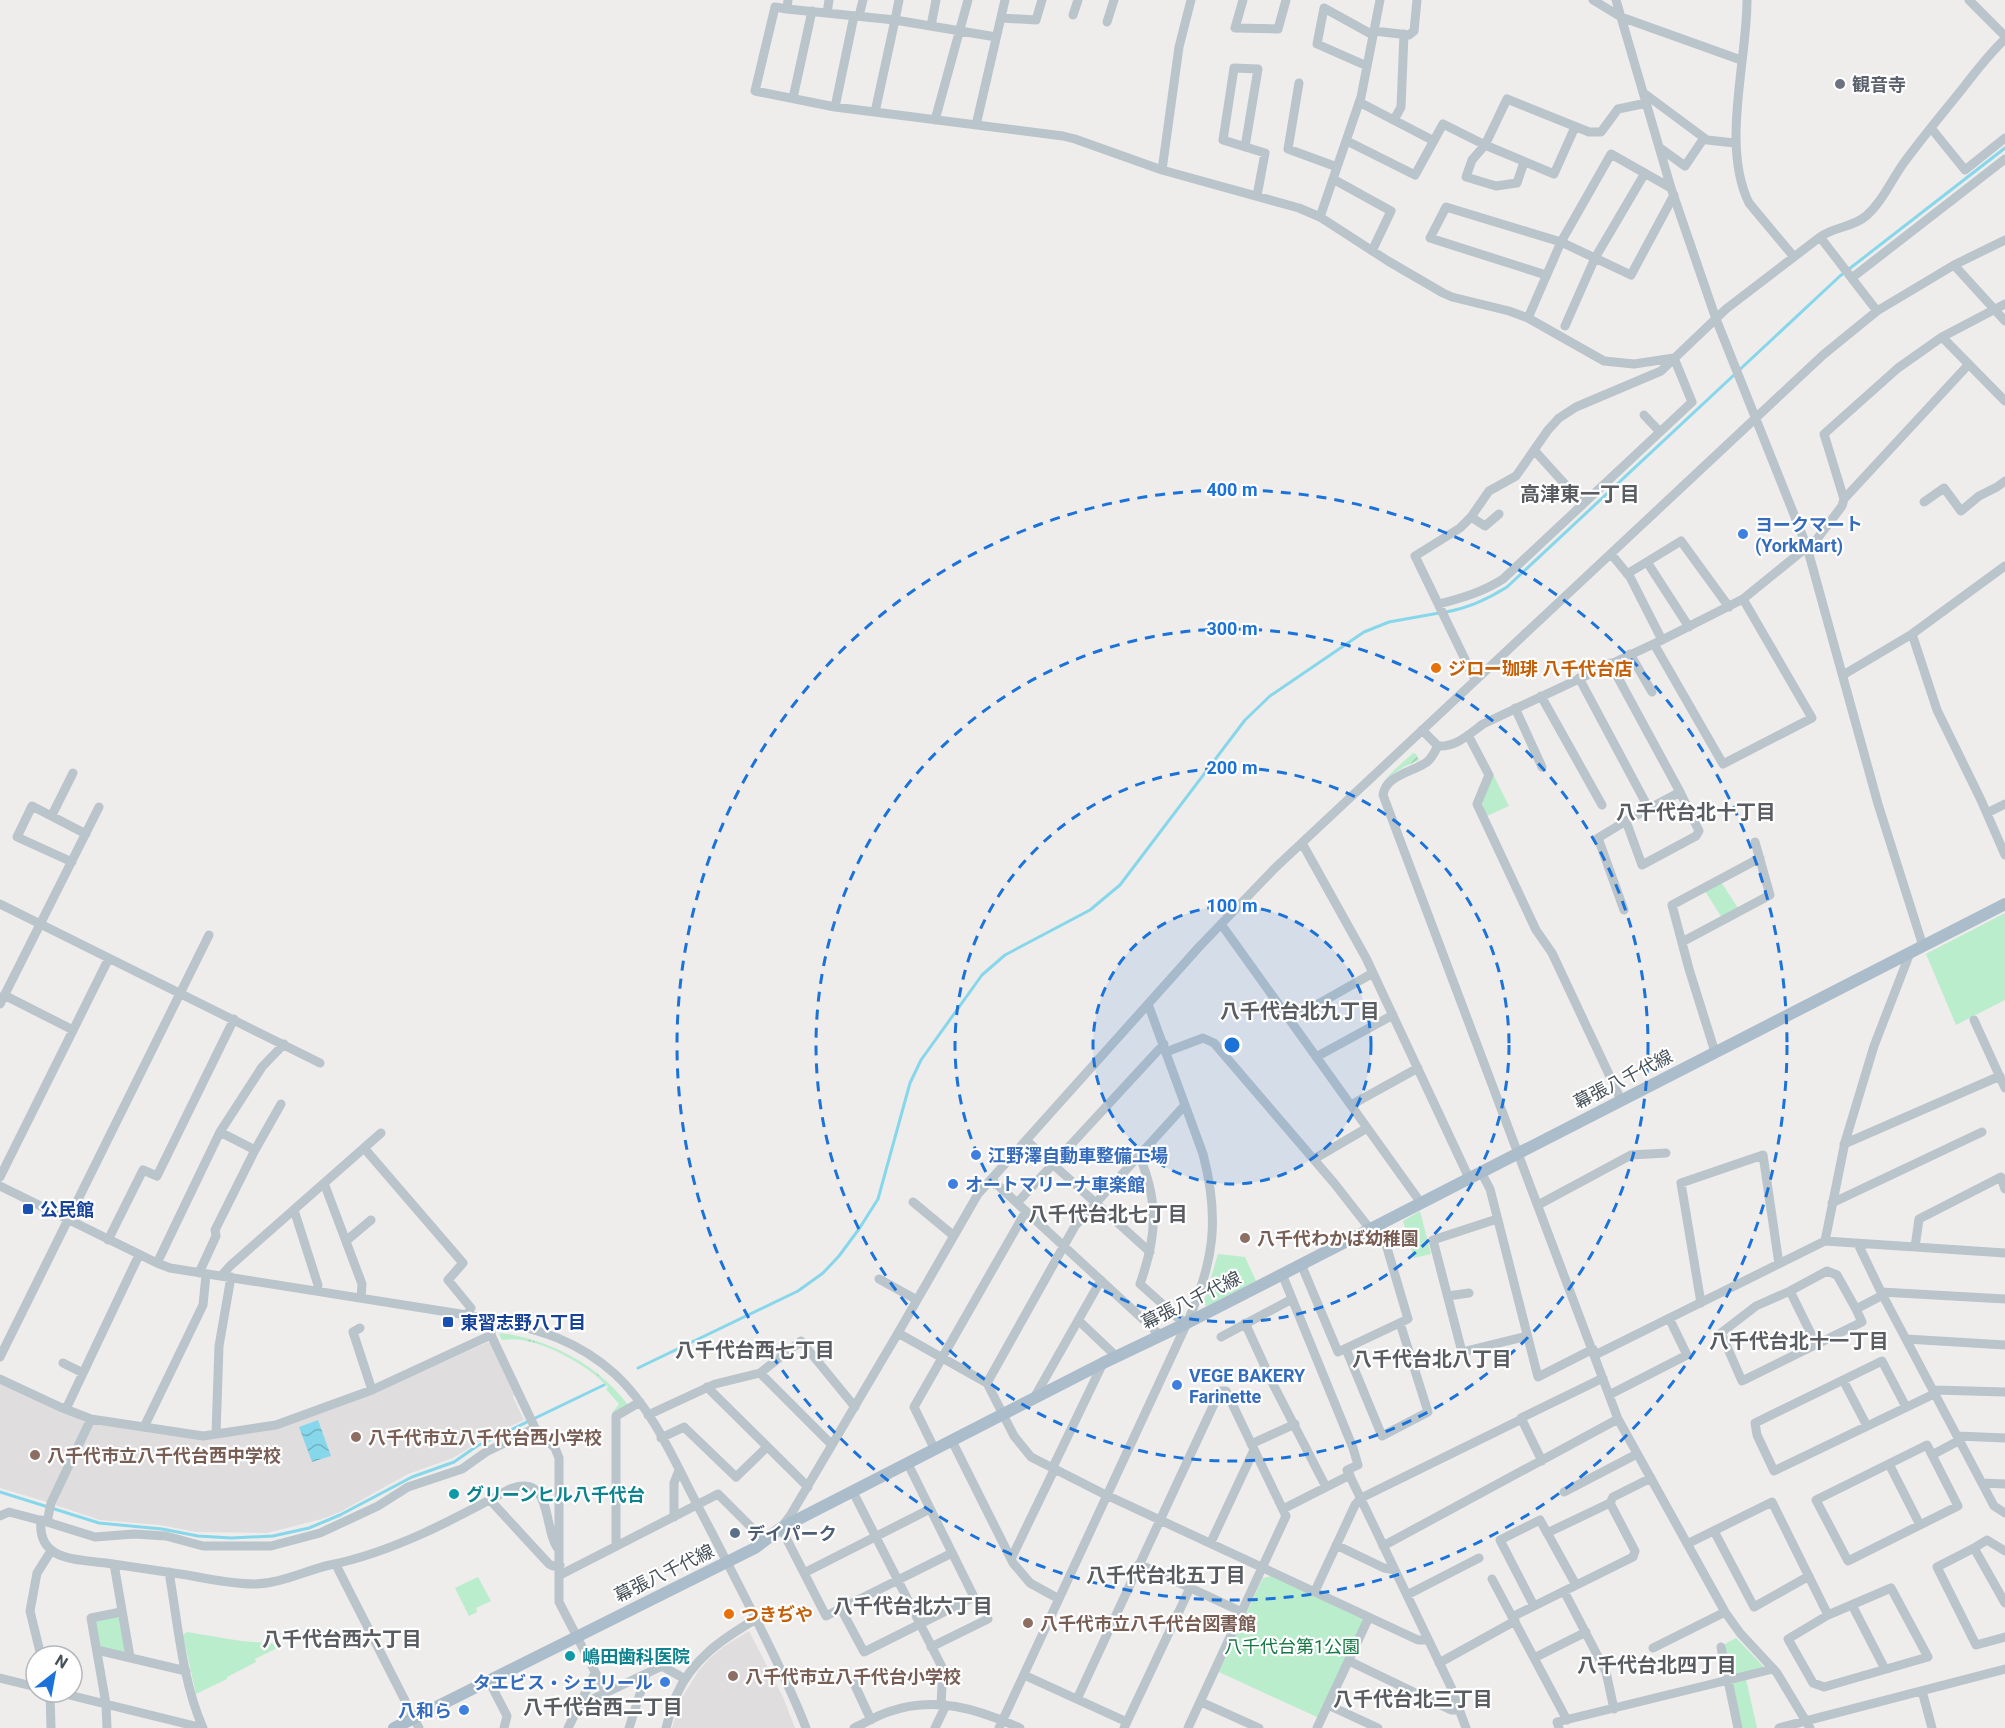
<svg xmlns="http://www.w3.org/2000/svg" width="2005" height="1728" font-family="Roboto,'Noto Sans JP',sans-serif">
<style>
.education{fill:#e0ddde}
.grass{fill:url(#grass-tufts)}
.park{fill:#b9edcc}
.garden{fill:url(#garden-furrows)}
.water{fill:url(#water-waves)}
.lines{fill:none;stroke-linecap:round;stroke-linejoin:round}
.stream{stroke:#87d7ea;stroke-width:3}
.minor{stroke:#bac4cb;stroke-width:9}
.major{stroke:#abbccb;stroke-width:12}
.ring{fill:none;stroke:#1b73d9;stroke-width:3;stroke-dasharray:10 8}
.worship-dot{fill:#6b7280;stroke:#fff;stroke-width:2}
.shop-dot{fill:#3f7fe0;stroke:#fff;stroke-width:2}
.food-dot{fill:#e8710a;stroke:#fff;stroke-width:2}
.transit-dot{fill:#1a4fb4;stroke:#fff;stroke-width:2}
.education-dot{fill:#8d6e63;stroke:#fff;stroke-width:2}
.culture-dot{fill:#0f9aa8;stroke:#fff;stroke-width:2}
.service-dot{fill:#5c6f8a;stroke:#fff;stroke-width:2}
.labels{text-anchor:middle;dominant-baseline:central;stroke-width:4.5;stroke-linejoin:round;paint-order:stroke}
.worship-label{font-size:18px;font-weight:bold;fill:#5b616d;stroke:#fff;text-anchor:start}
.shop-label{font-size:18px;font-weight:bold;fill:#366cbe;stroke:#fff;text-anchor:start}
.food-label{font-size:18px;font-weight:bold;fill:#c56008;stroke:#fff;text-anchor:start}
.street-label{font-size:18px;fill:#455059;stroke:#fff}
.transit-label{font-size:18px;font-weight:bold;fill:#164399;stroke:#fff;text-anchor:start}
.education-label{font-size:18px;font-weight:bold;fill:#785e54;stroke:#fff;text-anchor:start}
.culture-label{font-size:18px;font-weight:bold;fill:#0d838f;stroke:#fff;text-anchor:start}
.service-label{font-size:18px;font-weight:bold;fill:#4e5e75;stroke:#fff;text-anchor:start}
.park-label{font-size:18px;fill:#177845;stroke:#fff}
.neighbourhood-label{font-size:20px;font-weight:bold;fill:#595d61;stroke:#fff}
.centre{fill:#1b73d9;stroke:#fff;stroke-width:3}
.ring-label{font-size:18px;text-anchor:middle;font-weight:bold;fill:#1b73d9;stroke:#fff;stroke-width:4.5;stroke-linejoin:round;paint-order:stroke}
</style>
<defs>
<pattern id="grass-tufts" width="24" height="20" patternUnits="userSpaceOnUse" patternTransform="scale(1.5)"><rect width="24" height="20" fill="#b9edcc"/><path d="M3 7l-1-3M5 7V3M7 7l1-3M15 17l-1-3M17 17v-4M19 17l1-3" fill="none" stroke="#a0cdb1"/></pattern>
<pattern id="garden-furrows" width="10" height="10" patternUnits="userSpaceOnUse" patternTransform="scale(1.5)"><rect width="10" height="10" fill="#b9edcc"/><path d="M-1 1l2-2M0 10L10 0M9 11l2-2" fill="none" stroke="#a0cdb1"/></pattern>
<pattern id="water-waves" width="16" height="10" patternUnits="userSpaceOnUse" patternTransform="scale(1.5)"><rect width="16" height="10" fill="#87d7ea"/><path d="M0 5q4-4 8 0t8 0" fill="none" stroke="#70b1c1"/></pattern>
</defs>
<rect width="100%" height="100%" fill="#efecec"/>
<!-- education -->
<path class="education" d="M 488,1342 L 491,1344 L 515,1395 L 513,1397 L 524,1420 L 489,1436 L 453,1458 L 408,1474 L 340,1512 L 322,1519 L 267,1533 L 196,1532 L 160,1525 L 100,1520 L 55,1505 L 93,1425 L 96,1424 L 217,1438 L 370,1395 Z
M 0,1383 L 85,1422 L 47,1502 L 0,1488 Z
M 749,1631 L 783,1697 L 795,1728 L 672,1728 L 681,1699 L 699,1670 L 711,1657 L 723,1647 Z"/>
<!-- grass -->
<path class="grass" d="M 501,1333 C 550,1340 597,1364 628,1405 L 612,1413 L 619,1404 L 606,1389 L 608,1387 C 603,1383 599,1378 594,1374 C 571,1357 532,1335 502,1340 L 499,1334 Z"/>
<!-- park -->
<path class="park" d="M 1493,774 L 1509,806 L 1487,816 L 1482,803 Z
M 1721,882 L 1738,908 L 1722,918 L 1705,891 Z
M 2005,913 L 2005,1000 L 1956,1025 L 1926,954 Z
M 1420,1211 L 1431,1254 L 1414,1258 L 1403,1221 Z
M 1218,1254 L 1245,1257 L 1256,1281 L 1207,1306 L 1203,1304 Z
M 1272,1576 L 1364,1619 L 1319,1718 L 1219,1672 L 1263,1578 Z
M 478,1577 L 491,1601 L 476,1608 L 477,1612 L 469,1616 L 455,1588 Z
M 115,1615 L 120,1619 L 125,1653 L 101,1648 L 94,1623 L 97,1618 Z
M 187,1632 L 241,1641 L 280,1644 L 281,1646 L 255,1659 L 256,1662 L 227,1677 L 227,1679 L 196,1694 L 183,1635 Z
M 1736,1638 L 1763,1666 L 1761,1669 L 1732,1676 L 1729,1674 L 1723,1645 Z
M 1746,1679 L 1757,1728 L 1741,1728 L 1732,1682 Z"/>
<!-- garden -->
<path class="garden" d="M 1413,753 L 1416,754 L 1419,760 C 1401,768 1383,776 1379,796 C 1380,778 1401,765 1413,753 Z"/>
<!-- water -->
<path class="water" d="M 318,1420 L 331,1456 L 312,1462 L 299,1427 Z"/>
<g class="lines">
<!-- stream -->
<path class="stream" d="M 1446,612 C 1469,608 1488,599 1507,587 L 1840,276 L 2005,148
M 638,1368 L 798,1291 L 823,1273 L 839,1256 L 859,1229 L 878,1199 L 910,1083 L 921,1060 L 982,975 L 1005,955 L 1090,910 L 1120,885 L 1245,720 L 1270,696 L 1364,632 L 1389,622 L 1439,613
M 0,1492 L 99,1523 L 162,1529 L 198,1536 L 231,1538 L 273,1536 L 309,1528 L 340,1515 L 412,1477 L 454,1462 L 477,1446 L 604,1385"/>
<!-- minor -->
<path class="minor" d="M 788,0 L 787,9 L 775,7 L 755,91 L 835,107 L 1063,136 L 1075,139 L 1162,170 L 1299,208 L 1320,217 L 1388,261 L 1443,293 L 1452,297 L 1509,311 L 1528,318 L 1604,361 L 1634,364 L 1674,358
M 899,0 L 895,20 L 996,37
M 1243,0 L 1235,28 L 1278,29 L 1286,0
M 1593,0 L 1621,17 L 1741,60
M 1616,0 L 1671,188 L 1716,319 L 1807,547 L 1878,804 L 1923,946
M 1747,0 C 1747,62 1721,146 1749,203 L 1794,257
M 1969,0 L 2005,36
M 787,9 L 895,20 L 875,112
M 827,13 L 829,0
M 1073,15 L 1078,0
M 859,16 L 863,0
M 1001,18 L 1036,20 L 1042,0
M 1107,22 L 1114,0
M 931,26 L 936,0
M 1374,31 L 1409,35 L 1414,31 L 1417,0
M 1367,66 L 1317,44 L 1324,8 L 1373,35
M 1299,83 L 1288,149 L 1337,167
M 1645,94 L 1707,140 L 1735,143
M 793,98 L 812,11
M 1359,102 L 1434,141
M 835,107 L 854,16
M 935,120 L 968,0
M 1394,120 L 1401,107 L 1404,34
M 976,125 L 1005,0
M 1931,128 L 1965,170 L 2005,138
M 1347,141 L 1415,175 L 1443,124 L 1485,145 L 1554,174 L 1575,127
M 1245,147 L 1258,69 L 1234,68 L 1223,140 L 1265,153 L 1257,196
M 1660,148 L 1685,166 L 1704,138
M 1524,162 L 1517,183 L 1496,186 L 1466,177 L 1472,160 L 1485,145 L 1507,99 L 1589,132 L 1601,132 L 1618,109 L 1647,103
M 1162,170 L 1179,47 L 1191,0
M 1333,179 L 1391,211 L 1372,251
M 1320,217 L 1361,97 L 1380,0
M 1820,237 L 1877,311
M 1954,265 L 2005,321
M 1546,275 L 1430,238 L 1446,207 L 1561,242 L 1631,275 L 1674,195
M 1853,277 L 2005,159
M 1528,318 L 1561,242 L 1611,154 L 1671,188
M 1565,326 L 1595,258 L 1645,173
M 1942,337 L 2005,401
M 1644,415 L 1660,432
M 1534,450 L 1582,503
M 1844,499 L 1824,434 L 1898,368 L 1942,337 L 2005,304
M 1924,502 L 1944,488 L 1961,511 L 1979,496 L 1997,487 L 2005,481
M 1471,517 L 1485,526 L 1499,514
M 1611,554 L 1630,577 L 1662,640
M 1647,562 L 1689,627
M 1627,574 L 1681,541 L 1729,607
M 1439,604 C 1462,598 1483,592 1503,579 L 1692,402 L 1674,358
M 1912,634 L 1937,710 L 1981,800 L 2005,855
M 1654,644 L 1723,764 L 1812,718 L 1743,599
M 1630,654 L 1652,692
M 1610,663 L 1680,792 L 1699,831 L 1696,836 L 1642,865 L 1626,821 L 1680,792
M 1843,675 L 1912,634 L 2005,566
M 1579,678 L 1649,809
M 1475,680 L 1415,556 L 1460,528 L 1471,517 L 1489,491 L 1516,476 L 1548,430 L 1559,418 L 1576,407 L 1661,371 L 1726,309 L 1820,237 C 1835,226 1852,228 1866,216 C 1882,202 1891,181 1903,164 C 1922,138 1943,113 1963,88 C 1976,71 1989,54 2005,39
M 1541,696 L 1602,805
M 1515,708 L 1542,767
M 1422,730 L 1438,746 C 1456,747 1468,735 1483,724 L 1662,640 L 1743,599 L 1817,539 L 1842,506 L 1844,499 L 1969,364
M 1468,735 L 1489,775 L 1477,804 L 1536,930 L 1552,953 L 1621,1100
M 1438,746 C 1435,751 1432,758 1427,762 C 1413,772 1386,775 1383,795 L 1618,1419 L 1725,1612 L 1740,1633 L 1777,1673 L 1810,1728
M 1987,813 L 2005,804
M 52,815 L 73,773
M 1302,843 L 1366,958 L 1469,1178
M 72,862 L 17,837 L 32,806 L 86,834
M 0,904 L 320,1063
M 1624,910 L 1598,838 L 1626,821
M 1221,924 L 1421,1203
M 1682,942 L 1770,895 L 1755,842
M 4,995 L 73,1030
M 0,1004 L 99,807
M 1290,1020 L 1373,973
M 1974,1020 L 2005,1088
M 1166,1052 L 1203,1038 L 1214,1043 L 1334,1183 L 1370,1229
M 1715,1052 L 1689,969 L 1672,905 L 1760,858
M 1316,1057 L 1393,1015
M 1351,1105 L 1418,1068
M 220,1132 L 255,1150
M 1026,1140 L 1150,1252
M 1844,1144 L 2000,1076
M 364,1148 L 463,1263 L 448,1280 L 471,1308 L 467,1315
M 1139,1155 C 1159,1202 1157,1236 1140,1284 L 1178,1318 L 1187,1323
M 1314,1159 L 1367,1128
M 1481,1172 L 1490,1189 L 1538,1377 L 1593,1349
M 0,1177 L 109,958
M 991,1179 L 1160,1335
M 324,1183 L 362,1284 L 361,1298
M 0,1186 L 157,1263 L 170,1268 L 492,1319 C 540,1330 577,1340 615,1374 C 654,1410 676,1465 701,1512 C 720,1548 738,1584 757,1621 C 774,1656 792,1691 806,1728
M 913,1202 L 954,1236
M 1017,1203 L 1164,1044
M 1832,1203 L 1982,1132
M 1538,1205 L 1631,1155 L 1666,1153
M 294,1210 L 318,1285 L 317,1291
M 1497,1219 L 1433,1240 L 1462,1352 L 1527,1336
M 108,1240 L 143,1170 L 157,1176 L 234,1019
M 346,1241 L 371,1220
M 1825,1241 L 1845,1142 L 1874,1046 L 1910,953
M 1858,1244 L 1881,1292 L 1994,1506 L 2005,1513
M 1915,1247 L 1919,1219 L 2001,1177 L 2005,1189
M 157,1263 L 220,1132 L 262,1067 L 284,1044
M 1301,1264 L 1338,1352 L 1408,1319 L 1380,1224
M 199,1273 L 216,1236 L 215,1230 L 255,1150 L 281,1104
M 1282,1274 L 1353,1448 L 1358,1465 L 1347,1470 L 1451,1687 L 1466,1728
M 221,1276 L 230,1266 L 381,1133
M 879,1279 L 917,1300
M 1790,1291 L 1827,1271 L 1837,1275 L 1856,1309
M 1881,1292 L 2005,1299
M 1448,1296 L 1469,1293
M 1701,1303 L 1681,1183 L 1763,1155 L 1779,1264
M 492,1319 L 491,1335 L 535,1428 L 555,1448 L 559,1458 L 559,1602 L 606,1693
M 1078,1320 L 1117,1357
M 1245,1323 L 1274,1386 L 1326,1487
M 360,1328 L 353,1332 L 372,1390
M 898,1333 L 987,1383 L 1014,1436 L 1031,1457 L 1102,1493 L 1418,1640 L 1428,1640
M 1221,1337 L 1292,1299
M 1906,1339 L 2005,1345
M 1816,1344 L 1790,1291 L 1756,1306 L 1721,1333 L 1742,1381 L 1862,1322 L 1856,1309 L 1883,1295
M 1346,1349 L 1382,1436 L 1428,1412 L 1400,1323
M 1595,1355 L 1825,1241 L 2005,1253
M 0,1357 L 209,935
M 63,1363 L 83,1373
M 760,1373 L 832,1445
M 0,1379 L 60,1407 L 91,1419 L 203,1436 L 276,1425 L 372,1390 L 491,1335
M 1843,1380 L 1867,1426
M 987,1383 L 1075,1226 L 1185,1105
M 707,1387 L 808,1487
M 1934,1390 L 2005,1392
M 1609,1395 L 1687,1355 L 1669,1318
M 1034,1398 L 1101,1280
M 1906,1407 L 1882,1361 L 1755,1423 L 1757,1435 L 1774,1471 L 1936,1393
M 66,1409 L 139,1255
M 648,1415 L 715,1384 L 760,1373 L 801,1341 L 855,1407
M 144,1427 L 203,1305 L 206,1275
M 216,1434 L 219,1346 L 231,1277
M 1958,1436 L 2005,1438
M 661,1438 L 684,1427 L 736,1477 L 767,1447
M 952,1441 L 1013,1563 L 1030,1583 L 1059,1599
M 1251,1444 L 1295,1424
M 935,1450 L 914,1407 L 1026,1211
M 1932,1455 L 1927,1445 L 1816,1500 L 1848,1561 L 1958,1506 L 1932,1455 L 1960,1440
M 1542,1461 L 1521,1418 L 1603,1378
M 1889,1464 L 1920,1525
M 1052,1469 L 1103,1363
M 1982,1483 L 2005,1484
M 853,1492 L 943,1669 L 941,1704
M 1564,1492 L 1637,1454
M 490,1500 L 549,1564 L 553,1566 L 560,1565
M 1283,1509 L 1350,1475
M 0,1516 L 9,1512 L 47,1522 L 95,1537 L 134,1534 L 166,1536 L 203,1546 L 271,1546 L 320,1533 L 378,1506 L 408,1487 L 462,1469 L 486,1452 L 535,1428
M 674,1517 L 674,1483 L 679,1470
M 41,1520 C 37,1561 76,1559 106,1563 C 133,1567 160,1571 187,1575 C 209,1579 232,1584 255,1584 C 282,1583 304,1571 330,1565 C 393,1552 453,1520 510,1489 C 554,1472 542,1530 559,1550
M 47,1522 L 51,1503 L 91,1419
M 1714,1531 L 1754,1607 L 1809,1576
M 1547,1533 L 1610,1503 L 1613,1497 L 1651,1478
M 1211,1542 L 1254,1450
M 1687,1544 L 1772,1502 L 1828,1615
M 616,1545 L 616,1416 L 640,1402
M 1336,1545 L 1384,1568 L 1395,1570
M 1383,1546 L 1618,1419
M 1974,1548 L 1987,1540 L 2005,1551
M 952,1553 L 826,1616 L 781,1528 L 790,1516 L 898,1333 L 978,1194 L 1199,947 L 1275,868 L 1823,355 L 1877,311 L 1954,265 L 2005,240
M 1011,1559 L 1054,1470
M 114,1564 L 130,1657
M 1139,1564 L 1242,1612
M 336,1565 L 419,1728
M 169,1572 C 178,1624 182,1680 203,1728
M 804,1573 L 930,1509
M 560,1575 L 718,1494 L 765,1541
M 1492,1579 L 1567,1720
M 1891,1588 L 1928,1657 L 1824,1687 L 1813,1683 L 1788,1639 L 1828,1615 Z
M 1315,1591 L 1355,1505 L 1361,1498 L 1522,1419
M 1564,1591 L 1606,1672 L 1614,1709
M 1407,1595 L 1479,1558
M 2005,1603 L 1974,1548 L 1937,1567 L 1976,1645 L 2005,1637
M 1852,1605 L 1885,1669
M 1534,1606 L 1500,1540 L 1540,1520 L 1576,1585
M 841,1609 L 864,1652 L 974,1597 L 908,1464
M 1512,1617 L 1633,1557 L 1635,1551 L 1610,1503
M 931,1647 L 988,1619
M 1721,1647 L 1738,1728
M 1653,1648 L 1725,1612
M 97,1650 L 186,1671
M 41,1656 L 30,1611 L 37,1573 L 51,1551
M 1534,1658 L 1586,1632
M 1349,1661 L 1451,1710 L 1459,1710
M 1439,1663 L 1515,1621
M 1024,1675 L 1127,1722
M 0,1678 L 36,1687
M 852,1679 L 871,1720
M 489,1681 L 507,1716 L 504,1728
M 1922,1691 L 1932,1728
M 50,1692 L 51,1728
M 57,1692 L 203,1728
M 1077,1699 L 1220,1391 L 1226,1391 L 1286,1516 L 1188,1728
M 1201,1702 L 1259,1728
M 1328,1705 L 1378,1728
M 578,1706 L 662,1666 L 685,1679
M 107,1728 L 106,1704 L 91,1618 L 121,1612
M 568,1728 L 595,1673
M 629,1728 L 646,1675
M 666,1728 C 669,1718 671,1706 676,1696 C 692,1659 722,1639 756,1619
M 854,1728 C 865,1723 876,1716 888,1712 C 934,1695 978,1709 1020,1728
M 935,1728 L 946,1705
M 999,1728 L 1187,1323 C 1214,1262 1220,1219 1203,1154 L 1148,1004
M 1124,1728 L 1190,1588
M 1317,1728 L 1369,1617
M 1559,1728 L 1557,1722 L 1773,1669
M 1779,1728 L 2005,1669"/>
<!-- major -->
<path class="major" d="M 394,1728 L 755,1548 L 781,1528 L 1103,1363 L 1187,1323 L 2005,904"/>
</g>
<!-- distance rings -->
<circle cx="1232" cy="1045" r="139" fill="#1b73d9" fill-opacity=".12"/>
<g class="ring">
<circle cx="1232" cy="1045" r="139"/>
<circle cx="1232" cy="1045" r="277"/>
<circle cx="1232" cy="1045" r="416"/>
<circle cx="1232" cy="1045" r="555"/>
</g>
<!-- markers -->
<circle class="worship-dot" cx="1840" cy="84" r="6"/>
<g class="shop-dot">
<circle cx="1743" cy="534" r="6"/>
<circle cx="976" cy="1155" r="6"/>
<circle cx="953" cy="1184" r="6"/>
<circle cx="1177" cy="1385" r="6"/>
<circle cx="665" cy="1682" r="6"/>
<circle cx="464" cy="1710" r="6"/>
</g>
<g class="food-dot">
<circle cx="1436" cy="668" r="6"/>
<circle cx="729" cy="1614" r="6"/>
</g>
<g class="transit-dot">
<rect x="22" y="1203" width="12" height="12" rx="3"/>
<rect x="442" y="1316" width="12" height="12" rx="3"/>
</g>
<g class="education-dot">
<circle cx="1245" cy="1238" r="6"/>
<circle cx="356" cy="1437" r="6"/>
<circle cx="35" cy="1455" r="6"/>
<circle cx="1028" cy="1623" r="6"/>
<circle cx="733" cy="1676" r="6"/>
</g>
<g class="culture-dot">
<circle cx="454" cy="1494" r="6"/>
<circle cx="570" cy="1656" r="6"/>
</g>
<circle class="service-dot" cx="735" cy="1533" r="6"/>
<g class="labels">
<!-- worship labels -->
<g class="worship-label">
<text x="1852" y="84">観音寺</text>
</g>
<!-- shop labels -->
<g class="shop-label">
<text x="1755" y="524">ヨークマート<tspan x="1755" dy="21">(YorkMart)</tspan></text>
<text x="988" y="1155">江野澤自動車整備工場</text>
<text x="965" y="1184">オートマリーナ車楽館</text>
<text x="1189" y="1375">VEGE BAKERY<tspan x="1189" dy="21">Farinette</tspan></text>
<text x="653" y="1682" text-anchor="end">タエビス・シェリール</text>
<text x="452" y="1710" text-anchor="end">八和ら</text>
</g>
<!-- food labels -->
<g class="food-label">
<text x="1448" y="668">ジロー珈琲 八千代台店</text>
<text x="741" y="1614">つきぢや</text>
</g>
<!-- street labels -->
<g class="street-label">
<text transform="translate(1623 1079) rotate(-27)">幕張八千代線</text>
<text transform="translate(1191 1300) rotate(-26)">幕張八千代線</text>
<text transform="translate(664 1573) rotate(-26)">幕張八千代線</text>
</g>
<!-- transit labels -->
<g class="transit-label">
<text x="40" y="1209">公民館</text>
<text x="460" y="1322">東習志野八丁目</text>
</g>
<!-- education labels -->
<g class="education-label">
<text x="1257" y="1238">八千代わかば幼稚園</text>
<text x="368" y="1437">八千代市立八千代台西小学校</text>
<text x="47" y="1455">八千代市立八千代台西中学校</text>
<text x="1040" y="1623">八千代市立八千代台図書館</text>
<text x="745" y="1676">八千代市立八千代台小学校</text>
</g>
<!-- culture labels -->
<g class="culture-label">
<text x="466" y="1494">グリーンヒル八千代台</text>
<text x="582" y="1656">嶋田歯科医院</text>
</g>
<!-- service labels -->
<g class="service-label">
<text x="747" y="1533">デイパーク</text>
</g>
<!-- park labels -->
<g class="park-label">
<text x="1292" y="1646">八千代台第1公園</text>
</g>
<!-- neighbourhood labels -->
<g class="neighbourhood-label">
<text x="1580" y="494">高津東一丁目</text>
<text x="1696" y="812">八千代台北十丁目</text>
<text x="1300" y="1011">八千代台北九丁目</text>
<text x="1108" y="1214">八千代台北七丁目</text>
<text x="1799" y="1341">八千代台北十一丁目</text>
<text x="755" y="1350">八千代台西七丁目</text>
<text x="1432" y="1359">八千代台北八丁目</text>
<text x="1166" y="1575">八千代台北五丁目</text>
<text x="913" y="1606">八千代台北六丁目</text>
<text x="342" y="1639">八千代台西六丁目</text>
<text x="1657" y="1665">八千代台北四丁目</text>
<text x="1413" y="1699">八千代台北三丁目</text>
<text x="603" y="1707">八千代台西二丁目</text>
</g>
</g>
<circle cx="1232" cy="1045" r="9" class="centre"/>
<g class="ring-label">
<text x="1232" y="496">400 m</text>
<text x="1232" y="635">300 m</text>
<text x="1232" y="774">200 m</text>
<text x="1232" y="912">100 m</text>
</g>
<!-- north arrow -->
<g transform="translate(54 1674) rotate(31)"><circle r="28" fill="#ffffff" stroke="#b5b9bd" stroke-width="1.5"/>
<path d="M0-4.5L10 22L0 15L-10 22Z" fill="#1b73d9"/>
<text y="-9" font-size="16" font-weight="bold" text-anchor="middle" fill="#455059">N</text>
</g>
</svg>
